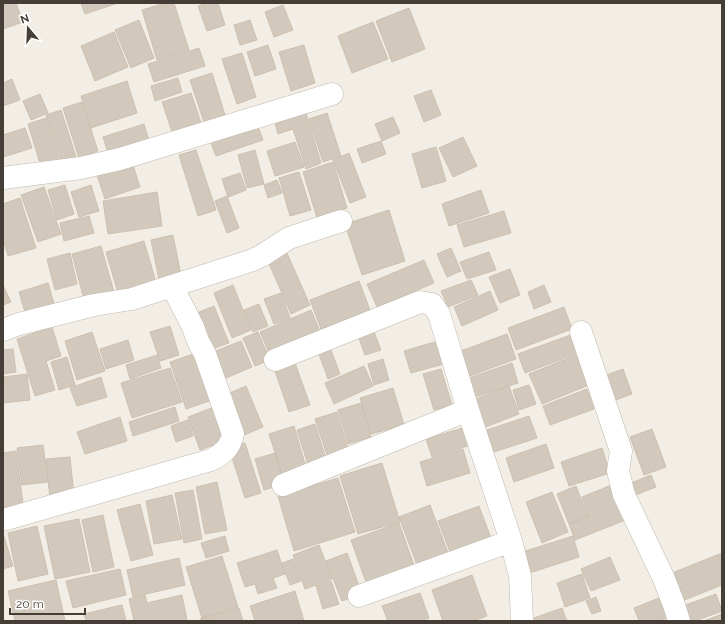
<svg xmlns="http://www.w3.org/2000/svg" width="725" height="624" font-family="Raleway,sans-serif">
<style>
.building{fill:#d2c9bc;stroke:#cdc0b0}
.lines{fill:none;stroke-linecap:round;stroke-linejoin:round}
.minor-casing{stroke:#bfb8ac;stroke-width:23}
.minor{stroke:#fff;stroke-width:22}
</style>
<rect width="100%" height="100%" fill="#f2eee6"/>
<!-- building -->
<path class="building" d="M 3,3 L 16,3 L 23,22 L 3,29 Z
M 81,3 L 118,3 L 85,14 Z
M 165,3 L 174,3 L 189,50 L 157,60 L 142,10 Z
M 207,3 L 218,3 L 225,25 L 207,31 L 198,6 Z
M 283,5 L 293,30 L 274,37 L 265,12 Z
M 409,8 L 425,49 L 392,62 L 376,21 Z
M 139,20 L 154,58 L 131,68 L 115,30 Z
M 250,20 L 257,40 L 240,45 L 234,25 Z
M 373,22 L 388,59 L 352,73 L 338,36 Z
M 114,32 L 128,67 L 95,81 L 81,46 Z
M 268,45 L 276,69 L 255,76 L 247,52 Z
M 304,45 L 315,83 L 291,91 L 279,52 Z
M 199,48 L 205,66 L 154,82 L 148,64 Z
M 242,53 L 256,97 L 237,104 L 222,59 Z
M 212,73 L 225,115 L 204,122 L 190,80 Z
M 178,78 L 182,92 L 155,101 L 151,86 Z
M 12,79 L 20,100 L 3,106 L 3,83 Z
M 127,81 L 137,113 L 91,128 L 81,96 Z
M 431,90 L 441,115 L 424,122 L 414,96 Z
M 191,93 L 203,129 L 174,138 L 162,102 Z
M 40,94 L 48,113 L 31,120 L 23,101 Z
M 82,102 L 98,151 L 79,158 L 63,108 Z
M 304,106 L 321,163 L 306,169 L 293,129 L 278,134 L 273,115 Z
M 61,110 L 78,163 L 63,168 L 46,115 Z
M 327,113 L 341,156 L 323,162 L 309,119 Z
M 393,117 L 400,133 L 382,141 L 375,124 Z
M 46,118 L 61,167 L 43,173 L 28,124 Z
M 144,124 L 150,143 L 109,156 L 103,137 Z
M 257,124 L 263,140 L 216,156 L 210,140 Z
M 25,128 L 32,148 L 3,157 L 3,135 Z
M 463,137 L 477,166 L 453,177 L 439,148 Z
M 381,141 L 386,154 L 362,163 L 357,149 Z
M 295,142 L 304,167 L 275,176 L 267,151 Z
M 436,147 L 446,181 L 422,188 L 412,154 Z
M 196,150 L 216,210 L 198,216 L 179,155 Z
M 255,150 L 264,184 L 247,188 L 238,155 Z
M 349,153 L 366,197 L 350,203 L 333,160 Z
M 333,162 L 347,208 L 317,218 L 303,172 Z
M 133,165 L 140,187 L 105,199 L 97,175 Z
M 299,172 L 311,210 L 290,216 L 279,178 Z
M 240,173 L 246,190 L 228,197 L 222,179 Z
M 277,180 L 282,193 L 268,198 L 264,185 Z
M 65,185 L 74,214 L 57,220 L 48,190 Z
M 91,185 L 99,211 L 79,217 L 71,192 Z
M 44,187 L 61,234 L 38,242 L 21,195 Z
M 481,190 L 489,213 L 449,226 L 442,204 Z
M 157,192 L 162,226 L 108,234 L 103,201 Z
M 227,196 L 239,228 L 227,233 L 215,201 Z
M 20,198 L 36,248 L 8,256 L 3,240 L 3,204 Z
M 389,210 L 405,261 L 362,275 L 345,224 Z
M 504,211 L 511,233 L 464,247 L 457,225 Z
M 89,216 L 94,233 L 64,241 L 60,223 Z
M 173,235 L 181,275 L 159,280 L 151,240 Z
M 144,241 L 156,282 L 118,293 L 106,252 Z
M 101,246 L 114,292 L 84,300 L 72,254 Z
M 451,248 L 461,271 L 447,277 L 437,254 Z
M 286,251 L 310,305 L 291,314 L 267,259 Z
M 489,252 L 496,270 L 467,279 L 460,262 Z
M 70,253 L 77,284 L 55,290 L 47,259 Z
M 424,260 L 434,283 L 377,307 L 367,284 Z
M 510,269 L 520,295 L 500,303 L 489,277 Z
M 471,280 L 478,295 L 448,307 L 441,291 Z
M 359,281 L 370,310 L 321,329 L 310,300 Z
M 48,283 L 56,310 L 27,319 L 19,292 Z
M 3,285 L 11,302 L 3,305 Z
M 233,285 L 251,330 L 232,338 L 214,293 Z
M 544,285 L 551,302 L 534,309 L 528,292 Z
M 490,291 L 498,310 L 462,326 L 454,307 Z
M 281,293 L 290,318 L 274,324 L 264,299 Z
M 259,304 L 268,326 L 253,332 L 244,310 Z
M 214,306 L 229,343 L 206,351 L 192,315 Z
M 564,307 L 572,329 L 516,350 L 508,328 Z
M 311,310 L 321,334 L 270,355 L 260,332 Z
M 170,326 L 179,355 L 160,361 L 150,332 Z
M 52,327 L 61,356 L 46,361 L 55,390 L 35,396 L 17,339 Z
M 372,327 L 381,350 L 365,355 L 357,333 Z
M 92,332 L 105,371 L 77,380 L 65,341 Z
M 258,332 L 270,360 L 255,366 L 243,338 Z
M 576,333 L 583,351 L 525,373 L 518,354 Z
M 507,334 L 516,359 L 467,377 L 458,352 Z
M 128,340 L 134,360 L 106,369 L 100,349 Z
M 241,341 L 252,367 L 219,381 L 208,354 Z
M 438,341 L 444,364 L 411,373 L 404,351 Z
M 13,349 L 16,372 L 3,374 L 3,350 Z
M 331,350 L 340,374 L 328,379 L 319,354 Z
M 202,351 L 218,398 L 186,409 L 170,362 Z
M 157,355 L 161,368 L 130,379 L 126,365 Z
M 576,355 L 589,385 L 542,404 L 529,374 Z
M 67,357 L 75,385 L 59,390 L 51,362 Z
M 383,359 L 389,380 L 374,385 L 368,364 Z
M 295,363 L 310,405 L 289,412 L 275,371 Z
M 512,363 L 518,383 L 472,398 L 466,379 Z
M 364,366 L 373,386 L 334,404 L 325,383 Z
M 170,368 L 182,402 L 132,418 L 121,383 Z
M 441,369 L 452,405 L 434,410 L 423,374 Z
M 623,369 L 632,394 L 613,401 L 604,376 Z
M 27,374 L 30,400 L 3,403 L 3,377 Z
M 101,377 L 107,397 L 77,406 L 70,388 Z
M 529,385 L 536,404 L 519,410 L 513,390 Z
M 246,386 L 263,427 L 242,436 L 225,395 Z
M 509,386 L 519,414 L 483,428 L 473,400 Z
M 393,388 L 404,425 L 371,434 L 360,398 Z
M 587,389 L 594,409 L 550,425 L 543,406 Z
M 361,403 L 371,437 L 348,444 L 338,410 Z
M 175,407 L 179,421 L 133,436 L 129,422 Z
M 214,407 L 227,440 L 200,450 L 188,417 Z
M 337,412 L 348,449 L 327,455 L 315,419 Z
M 529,416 L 537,438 L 494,452 L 487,430 Z
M 120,417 L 127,441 L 85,454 L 77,432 Z
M 188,420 L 193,436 L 176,442 L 171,426 Z
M 315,424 L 328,465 L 310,471 L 297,430 Z
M 294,426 L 306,467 L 282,474 L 269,434 Z
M 466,427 L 471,445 L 432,457 L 426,439 Z
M 652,429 L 666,467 L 644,475 L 630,437 Z
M 245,443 L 261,493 L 245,498 L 229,448 Z
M 546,444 L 554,468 L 514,482 L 506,458 Z
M 43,445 L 48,482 L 22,485 L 17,448 Z
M 602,448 L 610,473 L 569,486 L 561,462 Z
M 463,449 L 470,473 L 427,486 L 420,462 Z
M 16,451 L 24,511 L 3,509 L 3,453 Z
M 275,453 L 284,484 L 264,490 L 255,459 Z
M 70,457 L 74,496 L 50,499 L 46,459 Z
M 382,463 L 400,522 L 358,534 L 340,476 Z
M 651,475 L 656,487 L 633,496 L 629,484 Z
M 338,478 L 355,532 L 294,551 L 278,496 Z
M 217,482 L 227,530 L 205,534 L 196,487 Z
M 614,484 L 628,519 L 575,540 L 569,524 L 589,516 L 582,497 Z
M 576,486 L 588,516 L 569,524 L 557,494 Z
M 193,490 L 202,539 L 184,543 L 175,493 Z
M 552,492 L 568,532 L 542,543 L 526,502 Z
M 172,495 L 182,539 L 154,544 L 146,501 Z
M 140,504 L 153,555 L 131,561 L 117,510 Z
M 430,505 L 450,558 L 419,570 L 399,517 Z
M 479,506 L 491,538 L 451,554 L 438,521 Z
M 103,515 L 114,567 L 93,572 L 82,520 Z
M 79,519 L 90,572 L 55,579 L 44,526 Z
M 399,523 L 416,571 L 368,588 L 351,540 Z
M 37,526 L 48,574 L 18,581 L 8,533 Z
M 3,533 L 13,566 L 3,569 Z
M 225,536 L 229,551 L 206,558 L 201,543 Z
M 573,536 L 579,557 L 526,574 L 519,553 Z
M 319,545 L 332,579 L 305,589 L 293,555 Z
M 277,550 L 285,574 L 273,578 L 277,588 L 258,594 L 255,584 L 245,587 L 237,563 Z
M 347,553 L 362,594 L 342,601 L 326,561 Z
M 722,553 L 722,585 L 677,603 L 667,575 Z
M 222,556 L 238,607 L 202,618 L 186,567 Z
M 610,557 L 620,580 L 591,591 L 581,569 Z
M 179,558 L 185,585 L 133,597 L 127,570 Z
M 293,559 L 301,581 L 290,585 L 282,563 Z
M 120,569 L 126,595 L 73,608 L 66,581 Z
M 582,574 L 590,598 L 565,607 L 557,583 Z
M 472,575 L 487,616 L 473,621 L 443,621 L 432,590 Z
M 56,580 L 65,621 L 15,621 L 8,591 Z
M 331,581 L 339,604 L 323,609 L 316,586 Z
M 295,591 L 304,621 L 255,621 L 250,606 Z
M 420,593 L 429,618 L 421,621 L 388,621 L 382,606 Z
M 716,594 L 722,611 L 695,621 L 689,621 L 683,606 Z
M 145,595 L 147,603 L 182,595 L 187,620 L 182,621 L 134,621 L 129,599 Z
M 596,597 L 601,611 L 592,614 L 586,601 Z
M 659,598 L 667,618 L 660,621 L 639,621 L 634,608 Z
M 122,605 L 126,621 L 86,621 L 84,614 Z
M 239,608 L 243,621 L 201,621 L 200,619 Z
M 562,608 L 567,621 L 536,621 L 534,618 Z
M 722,614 L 722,621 L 704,621 Z"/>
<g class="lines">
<!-- minor casing -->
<g class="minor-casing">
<path id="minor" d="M 3,178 L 81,168 L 120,159 L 332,94
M 3,330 L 19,324 L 94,305 L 132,299 L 172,286
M 581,332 L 621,451 L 618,471 L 624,495 L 664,579 L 674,605 L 679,621
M 275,360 L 420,302 L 432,304 L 439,314 L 468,410 L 511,541
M 283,485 L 468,410
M 3,520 L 211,460 C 223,454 230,448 233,434 L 205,354 L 198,341 L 193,327 L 172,286 L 253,260 L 263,255 L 289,238 L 341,221
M 359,596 L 511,541 L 520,576 L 522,621"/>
</g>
<!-- minor -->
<use href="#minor" class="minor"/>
</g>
<!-- border -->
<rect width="725" height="624" fill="none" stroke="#443e36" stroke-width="8"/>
<!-- north arrow -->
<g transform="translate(28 28) rotate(341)" stroke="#ffffff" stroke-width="3" paint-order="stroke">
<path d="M0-3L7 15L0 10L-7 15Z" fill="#443e36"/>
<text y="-6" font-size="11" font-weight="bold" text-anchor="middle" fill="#443e36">N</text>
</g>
<!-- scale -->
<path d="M10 608v6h75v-6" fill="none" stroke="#443e36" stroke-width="2"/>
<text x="16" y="608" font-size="12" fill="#443e36" stroke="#ffffff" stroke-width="3" paint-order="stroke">20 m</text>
</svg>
